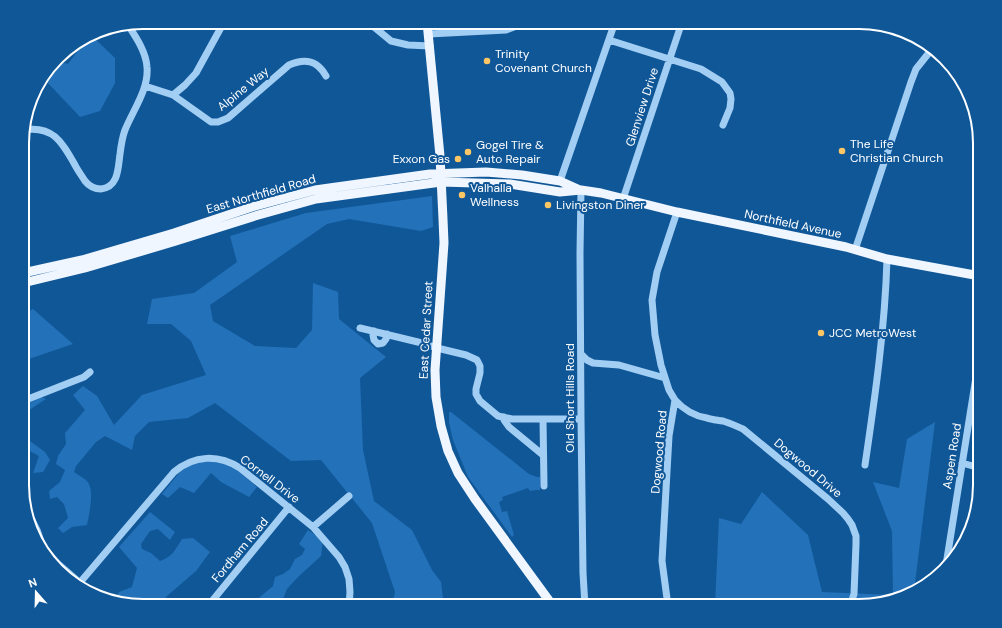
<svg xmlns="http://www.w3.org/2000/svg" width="1002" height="628" font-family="'DM Sans',sans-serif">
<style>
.green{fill:#2371b8}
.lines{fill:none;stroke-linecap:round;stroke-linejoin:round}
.minor{stroke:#a2cef4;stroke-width:7}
.major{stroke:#eff6ff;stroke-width:9}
.poi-dot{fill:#ffc665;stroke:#105798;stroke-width:1.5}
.labels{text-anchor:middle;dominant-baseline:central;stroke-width:4;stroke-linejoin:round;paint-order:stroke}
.poi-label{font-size:12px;fill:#fff;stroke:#105798;text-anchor:start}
.street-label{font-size:12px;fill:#fff;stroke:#105798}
.rim{fill:none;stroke:#fff;stroke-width:2}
</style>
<rect width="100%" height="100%" fill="#105798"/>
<!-- green -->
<path class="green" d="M 91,35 L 115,58 L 115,83 L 100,111 L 80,117 L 47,82 L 39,84 L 56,61 L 68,64 L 89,36 Z
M 432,196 L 433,227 L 421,231 L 349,219 L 327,224 L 210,305 L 213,321 L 255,346 L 296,348 L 312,330 L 313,283 L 338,292 L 339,319 L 386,357 L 360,378 L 363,450 L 374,501 L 412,530 L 432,570 L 441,582 L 444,606 L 392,606 L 395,592 L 372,523 L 321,460 L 291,461 L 215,403 L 188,418 L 149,422 L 135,436 L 132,450 L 105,436 L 96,442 L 76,466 L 74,472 C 78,475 84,478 87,481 C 95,490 89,515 87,525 L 72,527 L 63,533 L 58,528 L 68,518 L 64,504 L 57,497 L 50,499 L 49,491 L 60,482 L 65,470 L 56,464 L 58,456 L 66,444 L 65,433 L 85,410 L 73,395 L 83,386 L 97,396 L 114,425 L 142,395 L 206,375 L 191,341 L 171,324 L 147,324 L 152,299 L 194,293 L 237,262 L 230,236 L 306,213 Z
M 33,309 L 73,344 L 23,361 L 23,314 Z
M 41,397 L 46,399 L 23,414 L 23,406 Z
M 449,412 L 451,412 L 529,474 L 537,477 L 540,477 L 540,490 L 536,490 L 530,491 L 528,488 L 502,497 L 503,500 L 499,502 L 502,512 L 507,511 L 514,535 L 512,537 L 468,477 L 453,440 L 449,423 Z
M 935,422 L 914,591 L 867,606 L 715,606 L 719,518 L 741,524 L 762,492 L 808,535 L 822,592 L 893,595 L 892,531 L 873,482 L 899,488 L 907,439 Z
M 23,436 L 45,452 L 50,460 L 43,472 L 33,473 L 39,456 L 28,450 L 23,454 Z
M 207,460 L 221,462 L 234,467 L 257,487 L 249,497 L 221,482 L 211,473 L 194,493 L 180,487 L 168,498 L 162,494 L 179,473 L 189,465 Z
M 150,512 L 175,532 L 170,540 L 158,529 L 150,531 L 141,544 L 142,549 L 151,553 L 160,561 C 172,557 175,550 182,539 L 193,538 L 210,552 L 196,571 L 167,596 L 160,606 L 143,606 L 114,601 L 119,592 L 132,587 L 137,568 L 119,547 Z
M 308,530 L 323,540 L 321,556 L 297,578 L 287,589 L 280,606 L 255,606 L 254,605 L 260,597 L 273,586 L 275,577 L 283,574 L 290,569 L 295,559 L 302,555 L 305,549 L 299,544 Z"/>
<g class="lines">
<!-- minor -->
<path class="minor" d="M 368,22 L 391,41 L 408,45 L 430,46
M 429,34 L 506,30 L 514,27 L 517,22
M 609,40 L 701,69 L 722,82 L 730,93 L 731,99 L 730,108 L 723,125
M 145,86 L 173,95 L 211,122 L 218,122 L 228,118 L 289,65 C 305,58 317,60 326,76
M 173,95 L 185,85 L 196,73 L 224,22
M 23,130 C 53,125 62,142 75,165 C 78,171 82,176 85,181 C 89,186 95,189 101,189 C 119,187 118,167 120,154 C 121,146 122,138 125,130 C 133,110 149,89 147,67 C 146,52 136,37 128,25
M 560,181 L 615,22
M 581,190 L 580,253 L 581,419 L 583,573 L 585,606
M 623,199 L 682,22
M 855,250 L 911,82 L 916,69 L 932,49
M 360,328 L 422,343 L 437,348 L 466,355 L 477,360 L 480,366 L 480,373 L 476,389 L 476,394 L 480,401 L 498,416 L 512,419 L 581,419
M 374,331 L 373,335 L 374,340 L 378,344 L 383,343 L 386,339 L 387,334
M 581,354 L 587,360 L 593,363 L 619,365 L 665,378
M 675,400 C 684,410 694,416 707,418 C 712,420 718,420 723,421 C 730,423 736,426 743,429 L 828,499 L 843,513 L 848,519 L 852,525 L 856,536 L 856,544 L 854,594 L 851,603
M 23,401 L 84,377 L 90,372
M 504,417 L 504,420 L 509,427 L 543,455
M 543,419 L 544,486
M 962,463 L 980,468
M 865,465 C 875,397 885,328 887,259
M 26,508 L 37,530 L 43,547 L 58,564 L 80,583
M 313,527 L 349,496
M 946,565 L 980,352
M 77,586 L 174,472 C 194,455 218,454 240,468 L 313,527 L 339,557 L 345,567 L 349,579 L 350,592 L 349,606
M 208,606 L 289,507
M 668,606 L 662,561 L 669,436 L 675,400 L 669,390 L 661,365 L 655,335 L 652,300 L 657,272 L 677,212"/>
<!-- major -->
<path class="major" d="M 427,22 L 440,156 L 443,219 L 444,243 L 435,370 L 436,397 L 441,426 L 448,451 L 458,473 L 475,499 L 553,606
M 23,273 L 82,260 L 174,233 L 252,207 L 315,190 L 430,174 L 486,172 L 522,175 L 560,181 L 580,190
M 23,283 L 85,268 L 176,241 L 255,216 L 316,199 L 441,182 L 510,184 L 560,192 L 581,190 L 601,193 L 677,212 L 846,247 L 887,259 L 980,276"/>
</g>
<!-- markers -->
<g class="poi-dot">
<circle cx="487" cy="61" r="4"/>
<circle cx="842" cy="151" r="4"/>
<circle cx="468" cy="152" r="4"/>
<circle cx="458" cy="159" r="4"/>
<circle cx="462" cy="195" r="4"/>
<circle cx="548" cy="205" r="4"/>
<circle cx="821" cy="333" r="4"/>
</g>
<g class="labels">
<!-- poi labels -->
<g class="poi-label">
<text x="495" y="54">Trinity<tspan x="495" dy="14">Covenant Church</tspan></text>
<text x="850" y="144">The Life<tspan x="850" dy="14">Christian Church</tspan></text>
<text x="476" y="145">Gogel Tire &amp;<tspan x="476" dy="14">Auto Repair</tspan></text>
<text x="450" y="159" text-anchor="end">Exxon Gas</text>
<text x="470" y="188">Valhalla<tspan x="470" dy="14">Wellness</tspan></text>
<text x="556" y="205">Livingston Diner</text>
<text x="829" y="333">JCC MetroWest</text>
</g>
<!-- street labels -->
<g class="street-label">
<text transform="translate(243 89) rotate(-39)">Alpine Way</text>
<text transform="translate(642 107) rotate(-72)">Glenview Drive</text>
<text transform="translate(261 194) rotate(-16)">East Northfield Road</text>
<text transform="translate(793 224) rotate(12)">Northfield Avenue</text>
<text transform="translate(426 330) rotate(-87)">East Cedar Street</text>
<text transform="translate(570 398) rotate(-90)">Old Short Hills Road</text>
<text transform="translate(659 452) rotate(-85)">Dogwood Road</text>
<text transform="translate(952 456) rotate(-81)">Aspen Road</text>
<text transform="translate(808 468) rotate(40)">Dogwood Drive</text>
<text transform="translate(270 479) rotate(37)">Cornell Drive</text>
<text transform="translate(240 550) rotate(-50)">Fordham Road</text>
</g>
</g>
<!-- crop -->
<path d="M0 0H1002V628H0ZM143 29H859A114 114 0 0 1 973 143V485A114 114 0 0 1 859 599H143A114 114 0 0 1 29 485V143A114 114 0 0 1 143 29Z" fill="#105798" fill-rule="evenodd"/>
<path class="rim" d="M143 29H859A114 114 0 0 1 973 143V485A114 114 0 0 1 859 599H143A114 114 0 0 1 29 485V143A114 114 0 0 1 143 29Z"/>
<!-- north arrow -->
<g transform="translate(36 592) rotate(340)" stroke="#105798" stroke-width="3" paint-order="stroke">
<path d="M0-3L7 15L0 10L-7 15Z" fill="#ffffff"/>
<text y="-6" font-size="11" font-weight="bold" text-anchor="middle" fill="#ffffff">N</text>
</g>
</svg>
